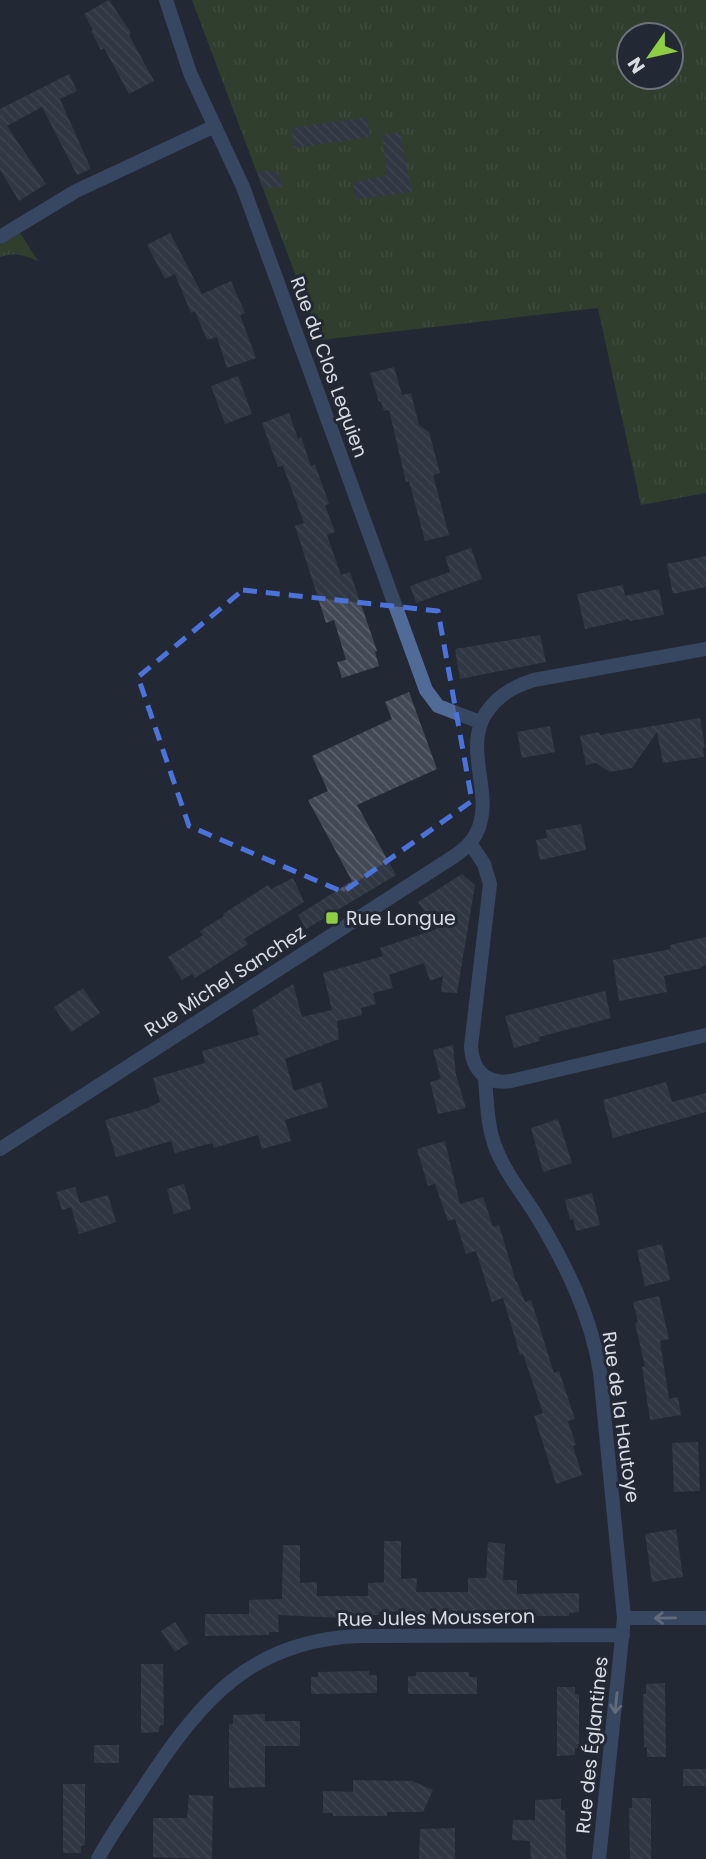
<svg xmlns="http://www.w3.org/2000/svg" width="706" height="1859" font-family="Poppins,sans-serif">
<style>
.grass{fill:url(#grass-tufts);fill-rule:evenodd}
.building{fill:url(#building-back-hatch)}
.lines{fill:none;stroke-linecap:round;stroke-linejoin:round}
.minor{stroke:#516b99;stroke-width:14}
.oneway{stroke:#b0bace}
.marked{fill:none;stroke:#4c72db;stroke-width:5;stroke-dasharray:14 9;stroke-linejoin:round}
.poi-dot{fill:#8fcd42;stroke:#232934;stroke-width:2.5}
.labels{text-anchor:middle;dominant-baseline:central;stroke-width:6;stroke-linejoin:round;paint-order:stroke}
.street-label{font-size:19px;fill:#d8dce4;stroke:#232934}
.poi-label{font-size:19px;fill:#d8dce4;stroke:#232934;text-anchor:start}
</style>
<defs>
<pattern id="grass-tufts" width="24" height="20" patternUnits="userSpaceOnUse" patternTransform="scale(1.75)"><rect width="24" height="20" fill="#405a25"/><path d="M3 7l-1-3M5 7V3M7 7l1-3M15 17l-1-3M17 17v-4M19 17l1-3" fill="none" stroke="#5b7144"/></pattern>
<pattern id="building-back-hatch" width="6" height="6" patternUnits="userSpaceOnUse" patternTransform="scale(1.75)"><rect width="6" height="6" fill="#424955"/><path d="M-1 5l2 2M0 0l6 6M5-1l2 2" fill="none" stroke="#5d636d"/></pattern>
</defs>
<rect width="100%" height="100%" fill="#232934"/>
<!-- grass -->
<path class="grass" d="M 192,0 L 706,0 L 706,493 L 641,505 L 598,308 L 320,340 ZM 629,35 L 671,35 L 671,77 L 629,77 Z
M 20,233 L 38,261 C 24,255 15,252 0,257 L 0,245 Z"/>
<!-- building -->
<path class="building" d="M 109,0 L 131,33 L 129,35 L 154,81 L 129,94 L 104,48 L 101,50 L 91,31 L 93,30 L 84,14 Z
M 69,74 L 77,91 L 60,99 L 91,169 L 77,175 L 42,107 L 7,126 L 46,184 L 19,201 L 0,170 L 0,109 Z
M 367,117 L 370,137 L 294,148 L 291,128 Z
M 400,132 L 412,192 L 356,199 L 353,182 L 387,175 L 382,135 Z
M 257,171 L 278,171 L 282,187 L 263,188 Z
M 170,233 L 202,294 L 231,281 L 245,313 L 240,315 L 256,358 L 227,368 L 217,337 L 207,340 L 195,311 L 191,313 L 175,274 L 165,279 L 147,245 Z
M 394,367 L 402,395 L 411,393 L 419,425 L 429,432 L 440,473 L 433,475 L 449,535 L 425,541 L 409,481 L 406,482 L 389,410 L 384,411 L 381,401 L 379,402 L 370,373 Z
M 238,376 L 252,414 L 225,424 L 211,386 Z
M 289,413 L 298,439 L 301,437 L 311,466 L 315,464 L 329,504 L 325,505 L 335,532 L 327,535 L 341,575 L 350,572 L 377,651 L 375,652 L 379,666 L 342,678 L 337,662 L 346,660 L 334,620 L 326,623 L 295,526 L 304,523 L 283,466 L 278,467 L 262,423 Z
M 471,548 L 482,579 L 416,603 L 410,586 L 450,572 L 445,557 Z
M 706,556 L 706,587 L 673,594 L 667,564 Z
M 623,585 L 625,596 L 659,589 L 664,615 L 630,621 L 629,619 L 585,629 L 577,594 Z
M 540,635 L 546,662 L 460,679 L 455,649 Z
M 409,692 L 437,769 L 357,805 L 396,875 L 306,929 L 298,915 L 352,881 L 308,800 L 328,791 L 312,756 L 392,719 L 385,702 Z
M 700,718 L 705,747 L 703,748 L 704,757 L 663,763 L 657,732 L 632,768 L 610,772 L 596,763 L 586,765 L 580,736 L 599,732 L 600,735 Z
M 550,726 L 555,752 L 522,758 L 517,732 Z
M 581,824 L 586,850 L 540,860 L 536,840 L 547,838 L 546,830 Z
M 462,874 L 475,885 L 457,993 L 441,992 L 443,976 L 430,981 L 424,963 L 389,975 L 393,988 L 373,993 L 376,1004 L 361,1008 L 362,1015 L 337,1021 L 339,1039 L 285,1059 L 294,1091 L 321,1082 L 328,1107 L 285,1120 L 291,1141 L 262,1149 L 258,1135 L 214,1148 L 212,1143 L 175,1153 L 171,1141 L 116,1157 L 105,1120 L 148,1108 L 160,1102 L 153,1078 L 205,1063 L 202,1051 L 259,1035 L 252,1010 L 293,984 L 302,1017 L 332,1010 L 323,973 L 383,956 L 380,948 L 437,929 L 418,902 Z
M 293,878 L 304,902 L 244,939 L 248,944 L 195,978 L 192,974 L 182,980 L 168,957 L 203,935 L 200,931 L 224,916 L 223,914 L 268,885 L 271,889 Z
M 706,937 L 706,965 L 702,966 L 702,968 L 664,976 L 667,992 L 619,1001 L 613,960 L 671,949 L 670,945 Z
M 83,988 L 100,1013 L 71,1032 L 54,1007 Z
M 605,991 L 611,1018 L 539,1037 L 540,1041 L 514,1048 L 505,1016 Z
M 453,1045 L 456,1075 L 466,1108 L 438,1114 L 430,1082 L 441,1079 L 433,1050 Z
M 666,1082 L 672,1102 L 706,1093 L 706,1112 L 613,1138 L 603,1100 Z
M 558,1119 L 572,1163 L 543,1172 L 531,1128 Z
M 445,1141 L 460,1204 L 483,1197 L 493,1227 L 499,1225 L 516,1282 L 517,1282 L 525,1302 L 531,1300 L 554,1373 L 559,1371 L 575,1419 L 568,1421 L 576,1445 L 573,1446 L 582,1475 L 556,1484 L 534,1416 L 543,1413 L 523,1354 L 520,1355 L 503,1298 L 492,1302 L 476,1251 L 466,1254 L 455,1219 L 448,1221 L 435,1184 L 428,1186 L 417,1149 Z
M 184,1184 L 191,1209 L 174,1214 L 167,1189 Z
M 75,1187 L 80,1203 L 108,1195 L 116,1222 L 79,1234 L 71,1207 L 62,1210 L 56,1192 Z
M 592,1193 L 600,1225 L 576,1231 L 573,1219 L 570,1220 L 565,1200 Z
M 662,1244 L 670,1280 L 645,1286 L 637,1250 Z
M 659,1296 L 669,1339 L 660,1341 L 669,1399 L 678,1397 L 681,1415 L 650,1420 L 642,1367 L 645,1366 L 635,1323 L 638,1322 L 633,1302 Z
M 698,1442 L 700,1491 L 674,1492 L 672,1443 Z
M 676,1529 L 683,1577 L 652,1582 L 645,1534 Z
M 384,1541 L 401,1541 L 401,1579 L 417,1578 L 416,1592 L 468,1592 L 468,1578 L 486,1578 L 488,1542 L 505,1544 L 503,1580 L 517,1580 L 517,1594 L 579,1593 L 579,1612 L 569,1613 L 569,1616 L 516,1616 L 516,1613 L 506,1613 L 506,1610 L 469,1611 L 469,1614 L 416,1614 L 415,1611 L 379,1612 L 379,1615 L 369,1615 L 369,1618 L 342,1618 L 278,1615 L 279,1632 L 269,1632 L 269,1635 L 205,1636 L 205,1614 L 249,1614 L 249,1600 L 282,1599 L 283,1545 L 300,1545 L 300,1583 L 317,1582 L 317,1596 L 368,1596 L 368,1583 L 384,1582 Z
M 175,1622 L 189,1643 L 175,1652 L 161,1631 Z
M 141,1664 L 163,1664 L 164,1725 L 160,1725 L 159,1732 L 141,1733 Z
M 369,1671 L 369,1675 L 377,1675 L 377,1693 L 311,1694 L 311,1677 L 318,1677 L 318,1672 Z
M 416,1672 L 469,1672 L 469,1677 L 477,1677 L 477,1694 L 408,1694 L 408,1676 L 416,1676 Z
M 665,1683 L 666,1757 L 647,1757 L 647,1747 L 644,1747 L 643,1694 L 646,1694 L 646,1684 Z
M 557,1687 L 575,1687 L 575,1694 L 579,1694 L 579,1748 L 575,1748 L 575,1755 L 557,1756 Z
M 265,1714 L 265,1721 L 300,1721 L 300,1746 L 265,1746 L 265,1787 L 229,1788 L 229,1724 L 233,1724 L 233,1715 Z
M 94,1745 L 119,1745 L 119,1763 L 94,1763 Z
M 683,1769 L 706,1769 L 706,1786 L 683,1786 Z
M 353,1780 L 412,1781 L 433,1790 L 423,1812 L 387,1812 L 387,1816 L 333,1816 L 333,1813 L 323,1813 L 323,1791 L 353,1792 Z
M 63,1784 L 85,1784 L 85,1845 L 81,1846 L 81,1853 L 63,1853 Z
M 189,1795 L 213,1796 L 212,1859 L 153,1857 L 153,1818 L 187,1818 Z
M 632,1798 L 651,1798 L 651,1859 L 630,1859 L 629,1808 L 632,1808 Z
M 561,1799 L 561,1810 L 565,1810 L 566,1859 L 531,1859 L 530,1841 L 512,1840 L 513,1820 L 535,1820 L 535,1800 Z
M 455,1828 L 455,1859 L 419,1859 L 420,1829 Z"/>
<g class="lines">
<!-- minor -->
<path class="minor" d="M 166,0 L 190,73 L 243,187 L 426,690 L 438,706 L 480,722
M 0,237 L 76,191 L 215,126
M 470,843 L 484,864 L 490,884 L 471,1046 C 472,1070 486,1085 511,1081 L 706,1035
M 485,1078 C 487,1101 487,1124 495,1146 C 504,1171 522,1193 536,1215 C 566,1265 591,1315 600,1372 L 624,1618 L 599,1859
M 0,1149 L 453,857 C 462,851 471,844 476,834 C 496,795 462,751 486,713 C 498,695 514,686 534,680 L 706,649
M 624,1618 L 706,1618
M 98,1859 C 112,1832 131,1807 147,1782 C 202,1699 251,1641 358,1636 L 623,1635"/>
</g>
<!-- one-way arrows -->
<defs><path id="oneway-shaft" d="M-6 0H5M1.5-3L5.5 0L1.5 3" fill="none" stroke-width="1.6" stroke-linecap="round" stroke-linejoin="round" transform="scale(1.75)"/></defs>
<g class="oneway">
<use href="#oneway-shaft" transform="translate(665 1618) rotate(179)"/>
<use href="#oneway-shaft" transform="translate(616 1703) rotate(96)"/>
</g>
<!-- marked area -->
<path d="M0 0H706V1859H0ZM 243,590 L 438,611 L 472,801 L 343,892 L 189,826 L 138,677 Z" fill="#232934" fill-opacity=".55" fill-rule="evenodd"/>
<path class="marked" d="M 243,590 L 438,611 L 472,801 L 343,892 L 189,826 L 138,677 Z"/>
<!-- markers -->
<rect class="poi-dot" x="325" y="911" width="14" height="14" rx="3.5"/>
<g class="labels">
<!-- street labels -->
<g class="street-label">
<text transform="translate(329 367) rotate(70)">Rue du Clos Lequien</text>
<text transform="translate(225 981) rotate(-33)">Rue Michel Sanchez</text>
<text transform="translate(621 1417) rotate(82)">Rue de la Hautoye</text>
<text transform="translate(436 1618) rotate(-1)">Rue Jules Mousseron</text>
<text transform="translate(592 1745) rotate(-84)">Rue des Églantines</text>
</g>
<!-- poi labels -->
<g class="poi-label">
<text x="346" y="918">Rue Longue</text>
</g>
</g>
<!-- north arrow -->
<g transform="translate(650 56) rotate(236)"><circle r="33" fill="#232934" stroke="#6b717a" stroke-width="2"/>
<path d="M0-5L12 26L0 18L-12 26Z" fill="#8fcd42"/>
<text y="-10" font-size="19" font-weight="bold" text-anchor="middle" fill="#d8dce4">N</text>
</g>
</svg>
